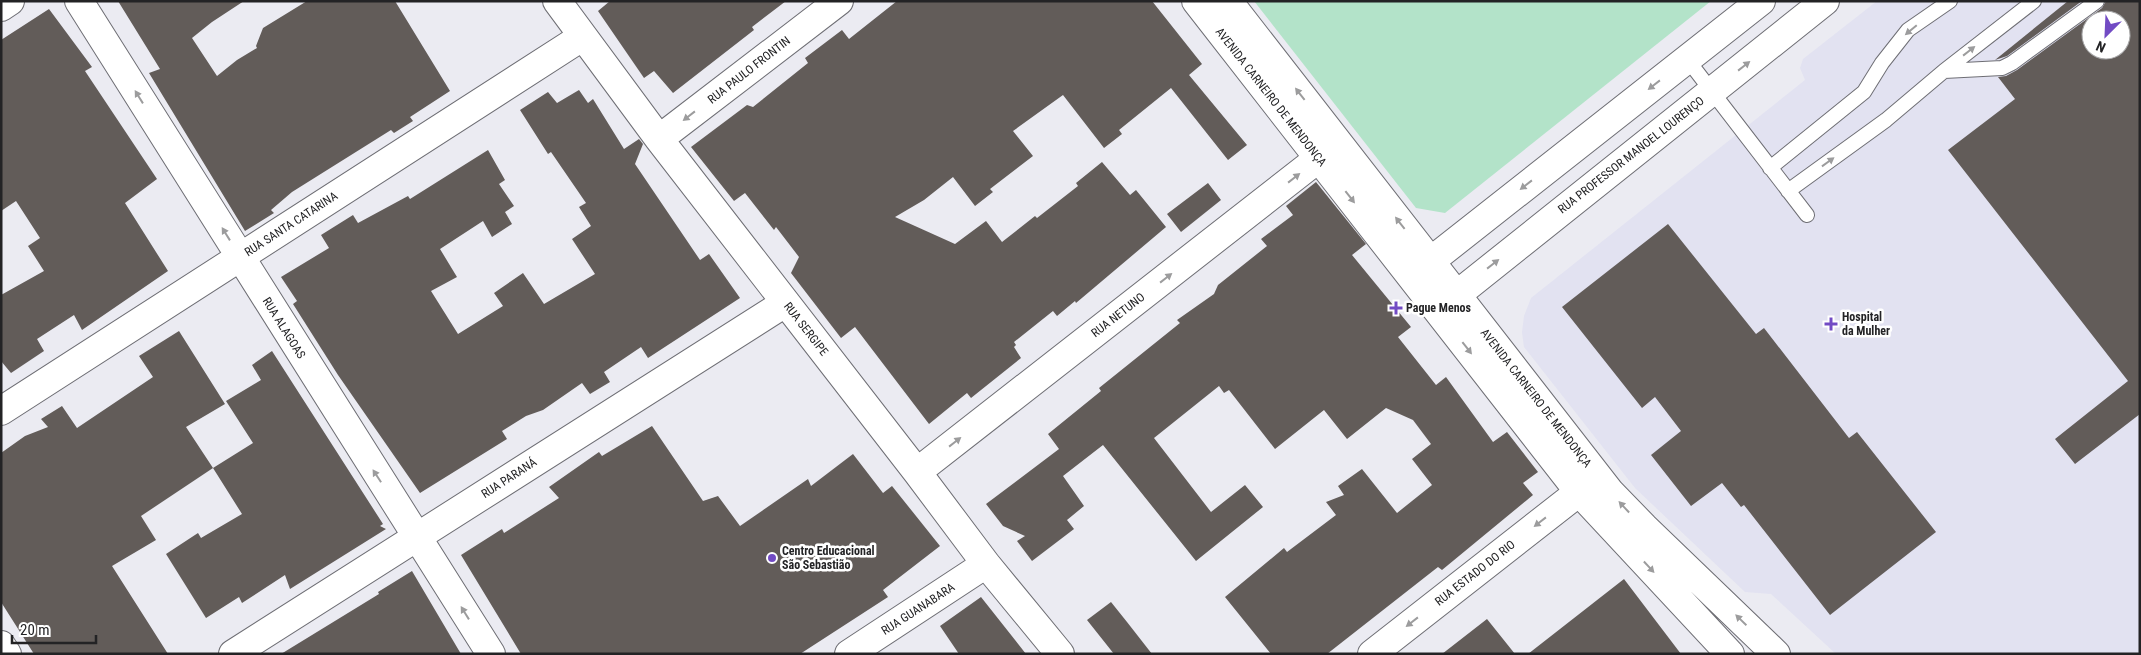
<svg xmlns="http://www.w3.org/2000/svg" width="2141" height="655" font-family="'Roboto Condensed',sans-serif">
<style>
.built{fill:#e2e2f1;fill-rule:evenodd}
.green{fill:#b3e3c9}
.building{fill:#625c59;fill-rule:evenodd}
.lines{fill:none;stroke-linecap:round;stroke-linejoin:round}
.lane-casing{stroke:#6e6e74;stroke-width:16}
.street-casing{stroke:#6e6e74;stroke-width:30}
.secondary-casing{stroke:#6e6e74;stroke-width:30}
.lane{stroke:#fff;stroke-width:14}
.street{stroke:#fff;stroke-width:28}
.secondary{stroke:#fff;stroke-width:28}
.oneway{fill:#9c9c9d}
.poi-dot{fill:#724bc4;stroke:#fff;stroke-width:2}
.labels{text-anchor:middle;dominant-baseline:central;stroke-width:5;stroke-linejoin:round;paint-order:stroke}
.street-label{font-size:12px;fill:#232325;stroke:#fff}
.poi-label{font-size:12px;font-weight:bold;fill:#232325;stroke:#fff;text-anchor:start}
</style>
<rect width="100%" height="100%" fill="#ebebf2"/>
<!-- built -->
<path class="built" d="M 1877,1 L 2140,1 L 2140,654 L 1836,654 L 1771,594 L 1745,592 L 1635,488 L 1524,347 L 1522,332 L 1524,316 L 1531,298 L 1805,80 L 1800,68 L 1803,59 ZM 2091,20 L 2121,20 L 2121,50 L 2091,50 Z"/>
<!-- green -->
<path class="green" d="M 1254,1 L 1711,1 L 1445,213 L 1416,208 Z"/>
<!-- building -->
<path class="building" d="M 118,1 L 244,1 L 212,22 L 192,38 L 217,76 L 237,60 L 257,48 L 256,46 L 263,28 L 307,1 L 395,1 L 450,91 L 410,117 L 413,121 L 394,133 L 391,130 L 292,192 L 271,210 L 274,213 L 245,231 L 149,73 L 160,69 Z
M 610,1 L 786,1 L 752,27 L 754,30 L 673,93 L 654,71 L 644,78 L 622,46 L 598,11 Z
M 897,1 L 1152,1 L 1202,64 L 1189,75 L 1247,145 L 1228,160 L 1171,88 L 1119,130 L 1122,134 L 1104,148 L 1063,95 L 1013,131 L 1033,156 L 990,189 L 993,192 L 975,206 L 953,177 L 924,200 L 895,217 L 955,244 L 986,221 L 1002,242 L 1035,216 L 1037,218 L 1078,186 L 1076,183 L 1102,162 L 1130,195 L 1136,190 L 1166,227 L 1076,303 L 1075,301 L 1057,316 L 1053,311 L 1014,342 L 1016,345 L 1014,347 L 1021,358 L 971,398 L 967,393 L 929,424 L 855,327 L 841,338 L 791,273 L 799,257 L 776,227 L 774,230 L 745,193 L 734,201 L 691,147 L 747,105 L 753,107 L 808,63 L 805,58 L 842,30 L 849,39 Z
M 2068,1 L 2082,1 L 2007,56 L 1995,60 Z
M 2106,1 L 2140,1 L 2140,414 L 2075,464 L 2055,439 L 2128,381 L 1948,150 L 2015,99 L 1998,77 L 2006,76 L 2017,70 L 2102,8 ZM 2091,20 L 2121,20 L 2121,50 L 2091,50 Z
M 49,9 L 92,67 L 85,71 L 157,179 L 125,203 L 168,271 L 82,330 L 74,315 L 37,339 L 44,351 L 11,373 L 1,361 L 1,295 L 44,271 L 28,246 L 40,238 L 16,201 L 1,211 L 1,40 Z
M 579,90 L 588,103 L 593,99 L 624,149 L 639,139 L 643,144 L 635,164 L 700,260 L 709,254 L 740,298 L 648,358 L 641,347 L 604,372 L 610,382 L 590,394 L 582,383 L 543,410 L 526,416 L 502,431 L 507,439 L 420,493 L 338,375 L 293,304 L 297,301 L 281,277 L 329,248 L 321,235 L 353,215 L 358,223 L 408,196 L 410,199 L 488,150 L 505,180 L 499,184 L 514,206 L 505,212 L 512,224 L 492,237 L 483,221 L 440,249 L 457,277 L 431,291 L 458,334 L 503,306 L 494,293 L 523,273 L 544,304 L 595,274 L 572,239 L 591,226 L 579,207 L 586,203 L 551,152 L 548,154 L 520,110 L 548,92 L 557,103 Z
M 1316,182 L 1366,244 L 1352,255 L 1411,327 L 1398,337 L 1436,385 L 1446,377 L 1493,442 L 1507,432 L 1538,472 L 1523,483 L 1533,495 L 1442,570 L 1438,567 L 1327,654 L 1271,654 L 1225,597 L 1284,548 L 1287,552 L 1336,515 L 1326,502 L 1344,495 L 1338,486 L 1362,469 L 1397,513 L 1432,485 L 1412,459 L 1431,444 L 1413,420 L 1386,408 L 1347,439 L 1324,410 L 1275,449 L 1229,390 L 1224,393 L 1219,386 L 1154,438 L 1211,512 L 1245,485 L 1263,507 L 1196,561 L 1103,445 L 1063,476 L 1084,506 L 1067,520 L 1074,529 L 1032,561 L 1017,541 L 1025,536 L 1003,526 L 986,504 L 1059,449 L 1048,434 L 1101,391 L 1099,388 L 1180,323 L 1177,320 L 1214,294 L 1218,285 L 1267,246 L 1261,239 L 1293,215 L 1286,206 Z
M 1208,183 L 1221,200 L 1181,232 L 1167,214 Z
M 1668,224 L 1756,334 L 1764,328 L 1849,438 L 1857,432 L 1936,532 L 1830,615 L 1744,505 L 1741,507 L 1722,483 L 1691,506 L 1651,455 L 1681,431 L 1655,397 L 1642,408 L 1562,307 Z
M 179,331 L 225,404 L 186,427 L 213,468 L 253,443 L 226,401 L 261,380 L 252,365 L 272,351 L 383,524 L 380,526 L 386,529 L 290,589 L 285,575 L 242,603 L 239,597 L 206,618 L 166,554 L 198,533 L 201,538 L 242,514 L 213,468 L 141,516 L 156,540 L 112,566 L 168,654 L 34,654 L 1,602 L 1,453 L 25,436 L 48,427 L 41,419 L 62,406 L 77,428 L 153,377 L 139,356 Z
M 652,426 L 703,501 L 718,496 L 740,526 L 808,479 L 811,486 L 853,454 L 883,493 L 892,486 L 940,546 L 883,590 L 888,597 L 800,654 L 521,654 L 461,555 L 502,529 L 504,533 L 559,498 L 549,487 L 599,452 L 602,456 Z
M 412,571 L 461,654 L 281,654 L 379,594 L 378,592 Z
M 1624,579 L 1681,654 L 1528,654 Z
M 981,597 L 1026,654 L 959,654 L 940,626 Z
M 1111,602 L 1127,622 L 1152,654 L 1114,654 L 1087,620 Z
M 1487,619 L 1515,654 L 1442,654 Z"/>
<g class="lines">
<!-- lane casing -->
<g class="lane-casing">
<path id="lane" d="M 1687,59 L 1807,215
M 1944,71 L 2002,68 L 2012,63 L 2097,1
M 1770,168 L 1864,92 L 1882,63 L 1908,30 L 1950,1
M 1788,191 L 1886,120 L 1944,71 L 2034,1"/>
</g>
<!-- street casing -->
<g class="street-casing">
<path id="street" d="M 557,1 L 659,139 L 917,472 L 986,564 L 1060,654
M 659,139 L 839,1
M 1413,275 L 1761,1
M 1439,309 L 1825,1
M 1,411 L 582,37
M 917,472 L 1319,158
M 233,654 L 785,303
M 849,654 L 986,564
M 1372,654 L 1579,492"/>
</g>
<!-- secondary casing -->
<g class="secondary-casing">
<path id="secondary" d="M 79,1 L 491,654
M 1196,1 L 1579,492 L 1730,654
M 1228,1 L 1610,492 L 1644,527 L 1776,654
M 1,7 L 10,1
M 1,645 L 7,654"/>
</g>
<!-- lane -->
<use href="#lane" class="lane"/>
<!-- street -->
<use href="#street" class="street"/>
<!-- secondary -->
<use href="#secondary" class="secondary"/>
</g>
<!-- one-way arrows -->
<defs><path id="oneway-solid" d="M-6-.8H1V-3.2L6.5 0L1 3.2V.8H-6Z" transform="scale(1.25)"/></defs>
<g class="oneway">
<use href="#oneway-solid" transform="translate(1911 30) rotate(140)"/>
<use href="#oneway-solid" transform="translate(1969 51) rotate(-38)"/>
<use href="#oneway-solid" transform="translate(1744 66) rotate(-38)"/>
<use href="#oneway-solid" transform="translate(1654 85) rotate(142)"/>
<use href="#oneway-solid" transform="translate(1300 94) rotate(-128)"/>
<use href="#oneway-solid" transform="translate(139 97) rotate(-122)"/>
<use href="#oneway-solid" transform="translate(689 116) rotate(142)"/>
<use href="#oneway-solid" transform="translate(1828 162) rotate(-36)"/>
<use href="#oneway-solid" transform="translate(1294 178) rotate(-38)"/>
<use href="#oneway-solid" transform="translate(1526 185) rotate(142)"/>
<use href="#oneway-solid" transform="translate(1350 197) rotate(52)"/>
<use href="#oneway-solid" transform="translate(1400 223) rotate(-128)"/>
<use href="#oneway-solid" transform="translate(226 234) rotate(-122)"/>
<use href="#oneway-solid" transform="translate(1493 264) rotate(-38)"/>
<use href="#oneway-solid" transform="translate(1166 278) rotate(-38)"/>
<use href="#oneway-solid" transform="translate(1467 348) rotate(52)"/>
<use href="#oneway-solid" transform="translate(955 442) rotate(-38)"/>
<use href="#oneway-solid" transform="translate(377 476) rotate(-123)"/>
<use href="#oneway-solid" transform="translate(1624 507) rotate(-133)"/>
<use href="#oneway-solid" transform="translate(1540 522) rotate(142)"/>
<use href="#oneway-solid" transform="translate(1649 567) rotate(47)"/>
<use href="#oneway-solid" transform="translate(465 613) rotate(-122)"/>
<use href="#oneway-solid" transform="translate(1741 620) rotate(-136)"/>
<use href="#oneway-solid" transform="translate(1412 622) rotate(142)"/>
</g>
<!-- markers -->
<g class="poi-dot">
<path d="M1393.5 300.5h5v5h5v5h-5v5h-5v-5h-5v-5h5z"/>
<path d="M1828.5 316.5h5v5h5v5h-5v5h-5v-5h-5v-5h5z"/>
<circle cx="772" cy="558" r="5"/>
</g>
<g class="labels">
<!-- street labels -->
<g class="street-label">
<text transform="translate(749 70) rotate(-38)">RUA PAULO FRONTIN</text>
<text transform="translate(1271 97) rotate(52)">AVENIDA CARNEIRO DE MENDONÇA</text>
<text transform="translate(1631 155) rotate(-38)">RUA PROFESSOR MANOEL LOURENÇO</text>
<text transform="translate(291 224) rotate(-33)">RUA SANTA CATARINA</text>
<text transform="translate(1118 315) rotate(-38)">RUA NETUNO</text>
<text transform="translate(284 328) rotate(58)">RUA ALAGOAS</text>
<text transform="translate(806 329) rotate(52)">RUA SERGIPE</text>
<text transform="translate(1536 398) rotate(52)">AVENIDA CARNEIRO DE MENDONÇA</text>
<text transform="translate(509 478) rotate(-33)">RUA PARANÁ</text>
<text transform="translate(1475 573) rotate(-38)">RUA ESTADO DO RIO</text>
<text transform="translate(918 609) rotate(-33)">RUA GUANABARA</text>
</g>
<!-- poi labels -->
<g class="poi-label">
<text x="1406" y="308">Pague Menos</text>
<text x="1842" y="317">Hospital<tspan x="1842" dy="14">da Mulher</tspan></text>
<text x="782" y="551">Centro Educacional<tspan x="782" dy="14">São Sebastião</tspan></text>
</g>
</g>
<!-- border -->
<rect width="2141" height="655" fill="none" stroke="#232325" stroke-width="5"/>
<!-- north arrow -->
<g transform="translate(2106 35) rotate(204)"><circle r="24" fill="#ffffff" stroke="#a7a7a8"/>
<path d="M0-4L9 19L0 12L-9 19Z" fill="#724bc4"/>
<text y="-8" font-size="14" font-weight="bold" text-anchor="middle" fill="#232325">N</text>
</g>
<!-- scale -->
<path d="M12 635v8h84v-8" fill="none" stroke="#232325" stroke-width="2.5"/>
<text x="20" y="635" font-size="15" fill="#232325" stroke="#ffffff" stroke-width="4" paint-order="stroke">20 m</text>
</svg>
